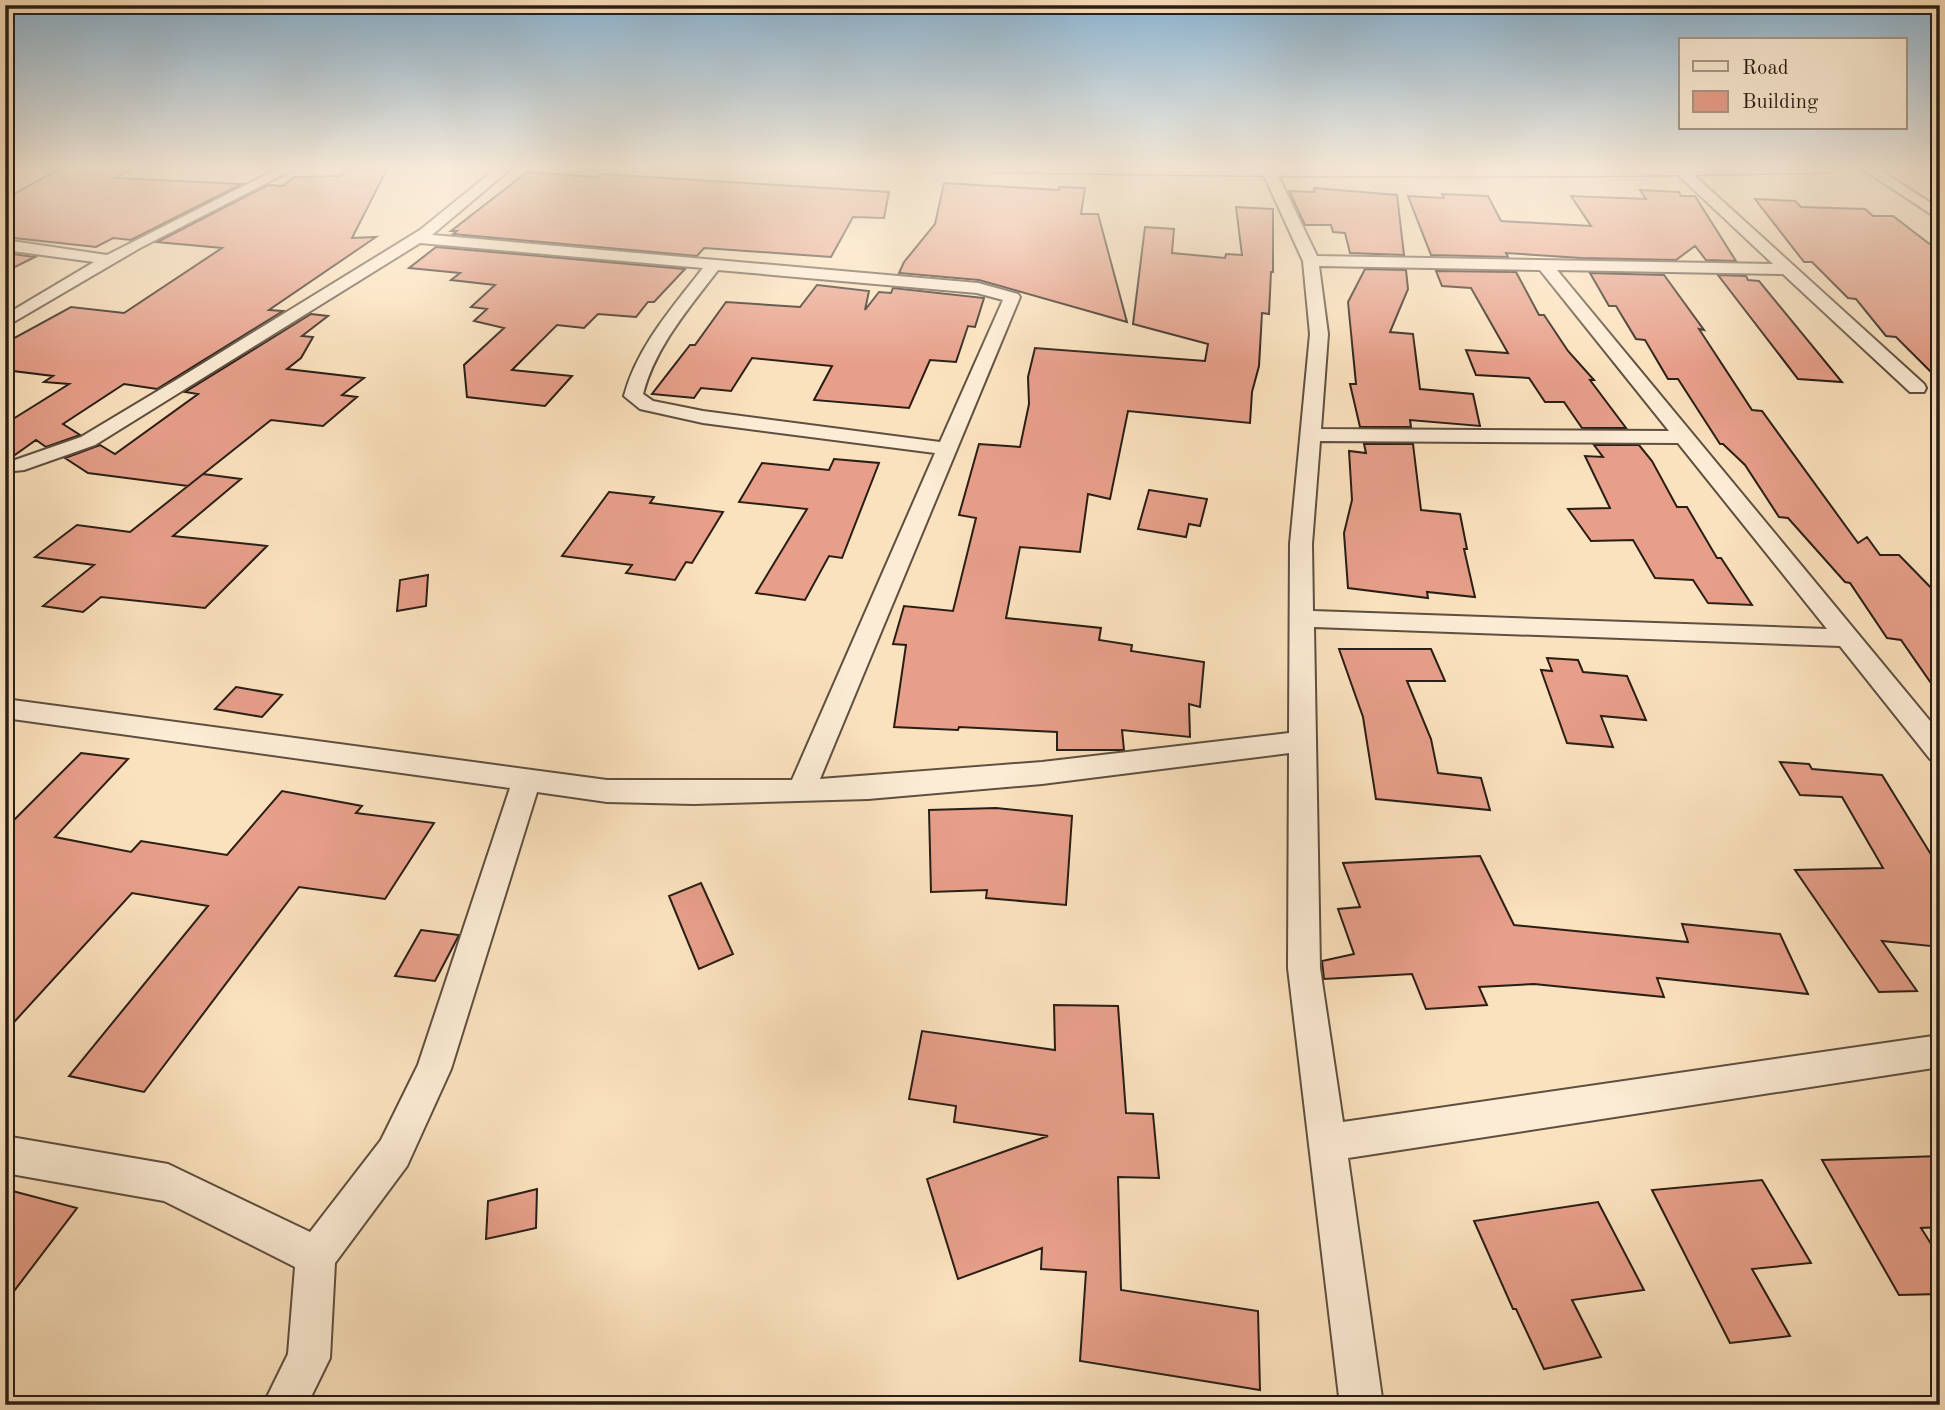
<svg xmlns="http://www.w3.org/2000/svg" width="1945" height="1410" font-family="'Old Standard TT',serif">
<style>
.building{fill:#e79f8a;stroke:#291e16;stroke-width:2}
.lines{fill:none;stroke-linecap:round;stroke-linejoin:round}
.minor-casing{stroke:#5e4f40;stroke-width:4}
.secondary-casing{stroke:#291e16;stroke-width:3}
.minor{fill:#fcecd5;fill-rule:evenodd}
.secondary{fill:#fcecd5;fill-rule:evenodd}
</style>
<rect width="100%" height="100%" fill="#fbe2be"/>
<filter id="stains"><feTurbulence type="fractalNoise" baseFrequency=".00286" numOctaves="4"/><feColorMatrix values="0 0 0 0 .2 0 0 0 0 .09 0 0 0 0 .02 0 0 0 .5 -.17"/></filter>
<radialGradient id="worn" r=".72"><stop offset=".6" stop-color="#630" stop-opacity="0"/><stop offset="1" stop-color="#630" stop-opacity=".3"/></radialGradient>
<!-- building -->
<path class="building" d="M 64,166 L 137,166 L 115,178 L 242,184 L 131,240 L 113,238 L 96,247 L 5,237 L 5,199 Z
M 387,169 L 352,238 L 376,237 L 269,310 L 283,311 L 157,389 L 124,384 L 63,424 L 80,435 L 46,447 L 36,440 L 12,457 L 5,457 L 5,424 L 69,384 L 44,382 L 53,376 L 5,370 L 5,343 L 71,307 L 124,313 L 222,248 L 157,242 L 268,185 L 283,186 L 294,177 L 341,176 L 345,170 Z
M 527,172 L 596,177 L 601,174 L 889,192 L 884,218 L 853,217 L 831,257 L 704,248 L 697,256 L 453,234 L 457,231 L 451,231 Z
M 944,183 L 1059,190 L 1059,187 L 1085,188 L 1081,214 L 1098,214 L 1127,322 L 979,280 L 899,273 L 904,262 L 935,224 Z
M 1314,188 L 1397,195 L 1404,255 L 1350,253 L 1345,233 L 1333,232 L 1331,225 L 1305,225 L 1289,191 L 1315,192 Z
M 1640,190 L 1679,192 L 1681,196 L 1695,196 L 1736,261 L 1706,260 L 1695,246 L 1676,260 L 1581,258 L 1506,253 L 1508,257 L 1431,255 L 1408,196 L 1444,198 L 1442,194 L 1488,196 L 1501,221 L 1591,226 L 1571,196 L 1646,199 Z
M 1755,199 L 1795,201 L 1801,207 L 1865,209 L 1873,216 L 1893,216 L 1940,252 L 1940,381 L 1896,337 L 1886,336 L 1856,299 L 1848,298 L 1812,262 L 1804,262 Z
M 1236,207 L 1273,209 L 1273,272 L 1271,272 L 1269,314 L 1262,313 L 1259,366 L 1252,392 L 1250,423 L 1128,411 L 1110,499 L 1088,494 L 1080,552 L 1020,547 L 1006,618 L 1101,628 L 1099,640 L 1132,645 L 1131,651 L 1204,662 L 1200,707 L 1189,704 L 1190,737 L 1122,730 L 1124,750 L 1057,750 L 1057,732 L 959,727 L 958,730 L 894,727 L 906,645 L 893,644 L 904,606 L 953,611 L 976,518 L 959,515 L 979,444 L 1020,447 L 1029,404 L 1028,377 L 1035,348 L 1205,361 L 1208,344 L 1133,324 L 1145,227 L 1174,229 L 1172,253 L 1225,258 L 1226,254 L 1242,255 Z
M 436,247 L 685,269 L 654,302 L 648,302 L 636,317 L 598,314 L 584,328 L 557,325 L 512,370 L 572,376 L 545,406 L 467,397 L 464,365 L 504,328 L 474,321 L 487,309 L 471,307 L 495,285 L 451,280 L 460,273 L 409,268 Z
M 5,253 L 35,257 L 5,272 Z
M 1365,269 L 1406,270 L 1408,289 L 1390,332 L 1413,334 L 1420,389 L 1473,394 L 1480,426 L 1410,420 L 1411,427 L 1360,427 L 1350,384 L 1356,384 L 1348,302 Z
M 1436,271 L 1516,272 L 1539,315 L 1544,315 L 1568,351 L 1594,380 L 1590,380 L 1626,428 L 1582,428 L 1564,402 L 1545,402 L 1529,378 L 1476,375 L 1466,350 L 1508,353 L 1471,288 L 1442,286 Z
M 1590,273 L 1664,275 L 1704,330 L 1699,329 L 1752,410 L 1762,411 L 1858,543 L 1867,537 L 1880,555 L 1899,555 L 1940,597 L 1940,696 L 1901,640 L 1887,638 L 1850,583 L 1845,582 L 1788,518 L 1779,517 L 1745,465 L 1723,444 L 1720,444 L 1678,379 L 1668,379 L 1645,340 L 1636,339 L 1616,306 L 1609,306 Z
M 1718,275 L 1746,276 L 1748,280 L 1759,281 L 1842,382 L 1798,379 Z
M 817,285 L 869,291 L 865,310 L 879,292 L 891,293 L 893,288 L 984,298 L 975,327 L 968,326 L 956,362 L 930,360 L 909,408 L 814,400 L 832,366 L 752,358 L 731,391 L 701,388 L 694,398 L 652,394 L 690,345 L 695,345 L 726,302 L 800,307 Z
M 311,314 L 328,316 L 302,336 L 313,337 L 301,358 L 287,369 L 364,378 L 342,395 L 357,397 L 323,426 L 271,420 L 188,486 L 88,473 L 65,458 L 100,445 L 115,454 L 198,394 L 185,392 Z
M 1364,444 L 1413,444 L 1421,510 L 1460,514 L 1467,549 L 1464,549 L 1475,597 L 1427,592 L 1428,598 L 1348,588 L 1344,533 L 1352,500 L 1349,451 L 1366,453 Z
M 1594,445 L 1639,445 L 1652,461 L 1677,507 L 1687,507 L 1717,558 L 1721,558 L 1752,605 L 1708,603 L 1693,580 L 1655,578 L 1633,540 L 1591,541 L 1568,509 L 1610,508 L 1585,456 L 1603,457 Z
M 834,459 L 879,463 L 842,558 L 829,556 L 805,600 L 756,593 L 807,509 L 739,502 L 762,463 L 829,470 Z
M 203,474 L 241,479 L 173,536 L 267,546 L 205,608 L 101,597 L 83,612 L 43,606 L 94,565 L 35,557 L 77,525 L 130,532 Z
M 1149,490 L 1207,499 L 1200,526 L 1189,524 L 1186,537 L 1138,529 Z
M 609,492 L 654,497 L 650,503 L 723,512 L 692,563 L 686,562 L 675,580 L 626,573 L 632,565 L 562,556 Z
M 428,575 L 426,606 L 397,611 L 400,580 Z
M 1339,649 L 1431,649 L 1445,681 L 1407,681 L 1431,739 L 1438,773 L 1481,778 L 1490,810 L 1376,799 L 1363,717 Z
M 1547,658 L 1578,660 L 1583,672 L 1627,676 L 1646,720 L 1601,716 L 1613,747 L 1567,743 L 1541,670 L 1552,671 Z
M 236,687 L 282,695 L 262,717 L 215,709 Z
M 81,753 L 128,759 L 55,837 L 131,852 L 141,841 L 227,855 L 282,791 L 362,806 L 356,813 L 434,823 L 385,899 L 299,887 L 144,1092 L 69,1076 L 208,906 L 132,893 L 5,1032 L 5,829 Z
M 1780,762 L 1809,764 L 1812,769 L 1882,775 L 1940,869 L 1940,947 L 1882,941 L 1917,991 L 1879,992 L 1795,870 L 1883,868 L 1842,797 L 1800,795 Z
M 996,808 L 1072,816 L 1066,905 L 986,898 L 987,890 L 931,892 L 929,810 Z
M 1480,856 L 1514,925 L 1688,942 L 1682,924 L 1780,934 L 1808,994 L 1657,978 L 1664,997 L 1534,984 L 1479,987 L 1487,1005 L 1426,1009 L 1412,974 L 1324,979 L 1322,961 L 1354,954 L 1338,909 L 1360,907 L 1343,863 Z
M 701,883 L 733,954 L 699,969 L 669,896 Z
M 421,930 L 459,935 L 435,981 L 395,976 Z
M 1054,1005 L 1118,1006 L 1126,1113 L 1153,1114 L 1159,1178 L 1118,1177 L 1121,1290 L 1258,1311 L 1260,1390 L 1080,1361 L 1086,1272 L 1041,1269 L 1042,1248 L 958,1279 L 927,1179 L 1048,1136 L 954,1122 L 956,1106 L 909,1099 L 922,1031 L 1055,1050 Z
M 1940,1156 L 1940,1227 L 1921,1228 L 1940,1258 L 1940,1294 L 1899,1295 L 1822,1160 Z
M 1762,1180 L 1811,1263 L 1752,1269 L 1790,1336 L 1730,1343 L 1652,1190 Z
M 5,1189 L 77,1208 L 5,1303 Z
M 537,1189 L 536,1228 L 486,1239 L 488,1201 Z
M 1598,1202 L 1644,1290 L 1572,1300 L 1601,1357 L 1544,1369 L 1516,1309 L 1513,1309 L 1474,1221 Z"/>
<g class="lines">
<!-- minor casing -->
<g class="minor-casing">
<path id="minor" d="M 283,166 L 300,166 L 140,248 L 5,327 L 5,315 L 94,262 L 5,250 L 5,240 L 107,255 Z
M 499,166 L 514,166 L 432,235 L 978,283 L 1018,294 L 1020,297 L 820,779 L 1042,762 L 1289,733 L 1290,544 L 1310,334 L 1303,261 L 1262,171 L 1264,168 L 1274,168 L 1276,171 L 1317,256 L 1773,264 L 1674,171 L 1676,168 L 1686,168 L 1924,384 L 1926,388 L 1924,392 L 1910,392 L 1783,274 L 1557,270 L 1940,733 L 1940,762 L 1930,759 L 1840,646 L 1314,627 L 1320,968 L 1343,1122 L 1940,1035 L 1940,1067 L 1348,1158 L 1383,1405 L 1340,1405 L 1288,968 L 1289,753 L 1042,784 L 868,799 L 694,804 L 607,802 L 537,792 L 451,1069 L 407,1166 L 335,1263 L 330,1358 L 307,1405 L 263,1405 L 288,1354 L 295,1267 L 164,1201 L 5,1173 L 5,1136 L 168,1164 L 310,1232 L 381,1140 L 418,1065 L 510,788 L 5,718 L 5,699 L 607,780 L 792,780 L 935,453 L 703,423 L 640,409 L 624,396 C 637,347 672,308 703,268 L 420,243 L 95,445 L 24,470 L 5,472 L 5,460 L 15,460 L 81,437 L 181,377 L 420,230 ZM 1319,266 L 1540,270 L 1669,431 L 1321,429 L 1328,334 ZM 718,270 L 977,293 L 1003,300 L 940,442 L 703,411 L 653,401 L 643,394 C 655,347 689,308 718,270 ZM 1320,441 L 1678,443 L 1827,629 L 1313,611 L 1312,544 Z
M 1858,166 L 1874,166 L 1940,209 L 1940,220 Z"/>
</g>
<!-- secondary casing -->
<g class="secondary-casing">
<path id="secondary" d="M 986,166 L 1840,166 L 1831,172 C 1552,179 1274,177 995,172 Z"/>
</g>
<!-- minor -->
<use href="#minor" class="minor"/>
<!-- secondary -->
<use href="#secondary" class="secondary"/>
</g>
<!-- sky -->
<linearGradient id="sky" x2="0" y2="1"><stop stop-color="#8cb7d6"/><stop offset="0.46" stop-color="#fdf2e2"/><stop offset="1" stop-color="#fdf2e2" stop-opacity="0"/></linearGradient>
<rect width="1945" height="364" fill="url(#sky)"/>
<!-- margin -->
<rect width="1945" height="1410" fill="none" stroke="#fbe2be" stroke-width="28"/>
<rect x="7" y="7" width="1931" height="1396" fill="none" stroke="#291e16" stroke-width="3.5"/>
<rect x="14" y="14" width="1917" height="1382" fill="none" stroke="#291e16" stroke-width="2"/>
<!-- legend -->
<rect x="1679" y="38" width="228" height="91" fill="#fcecd5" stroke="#a89a89" stroke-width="2"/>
<rect x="1693" y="61" width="35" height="10" fill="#fcecd5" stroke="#a89a89" stroke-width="2"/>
<text x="1742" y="74" font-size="21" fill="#291e16">Road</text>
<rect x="1693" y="91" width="35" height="21" fill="#e79f8a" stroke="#a89a89" stroke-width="2"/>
<text x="1742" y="108" font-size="21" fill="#291e16">Building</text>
<rect width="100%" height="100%" filter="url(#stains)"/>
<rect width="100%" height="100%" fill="url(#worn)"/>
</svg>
